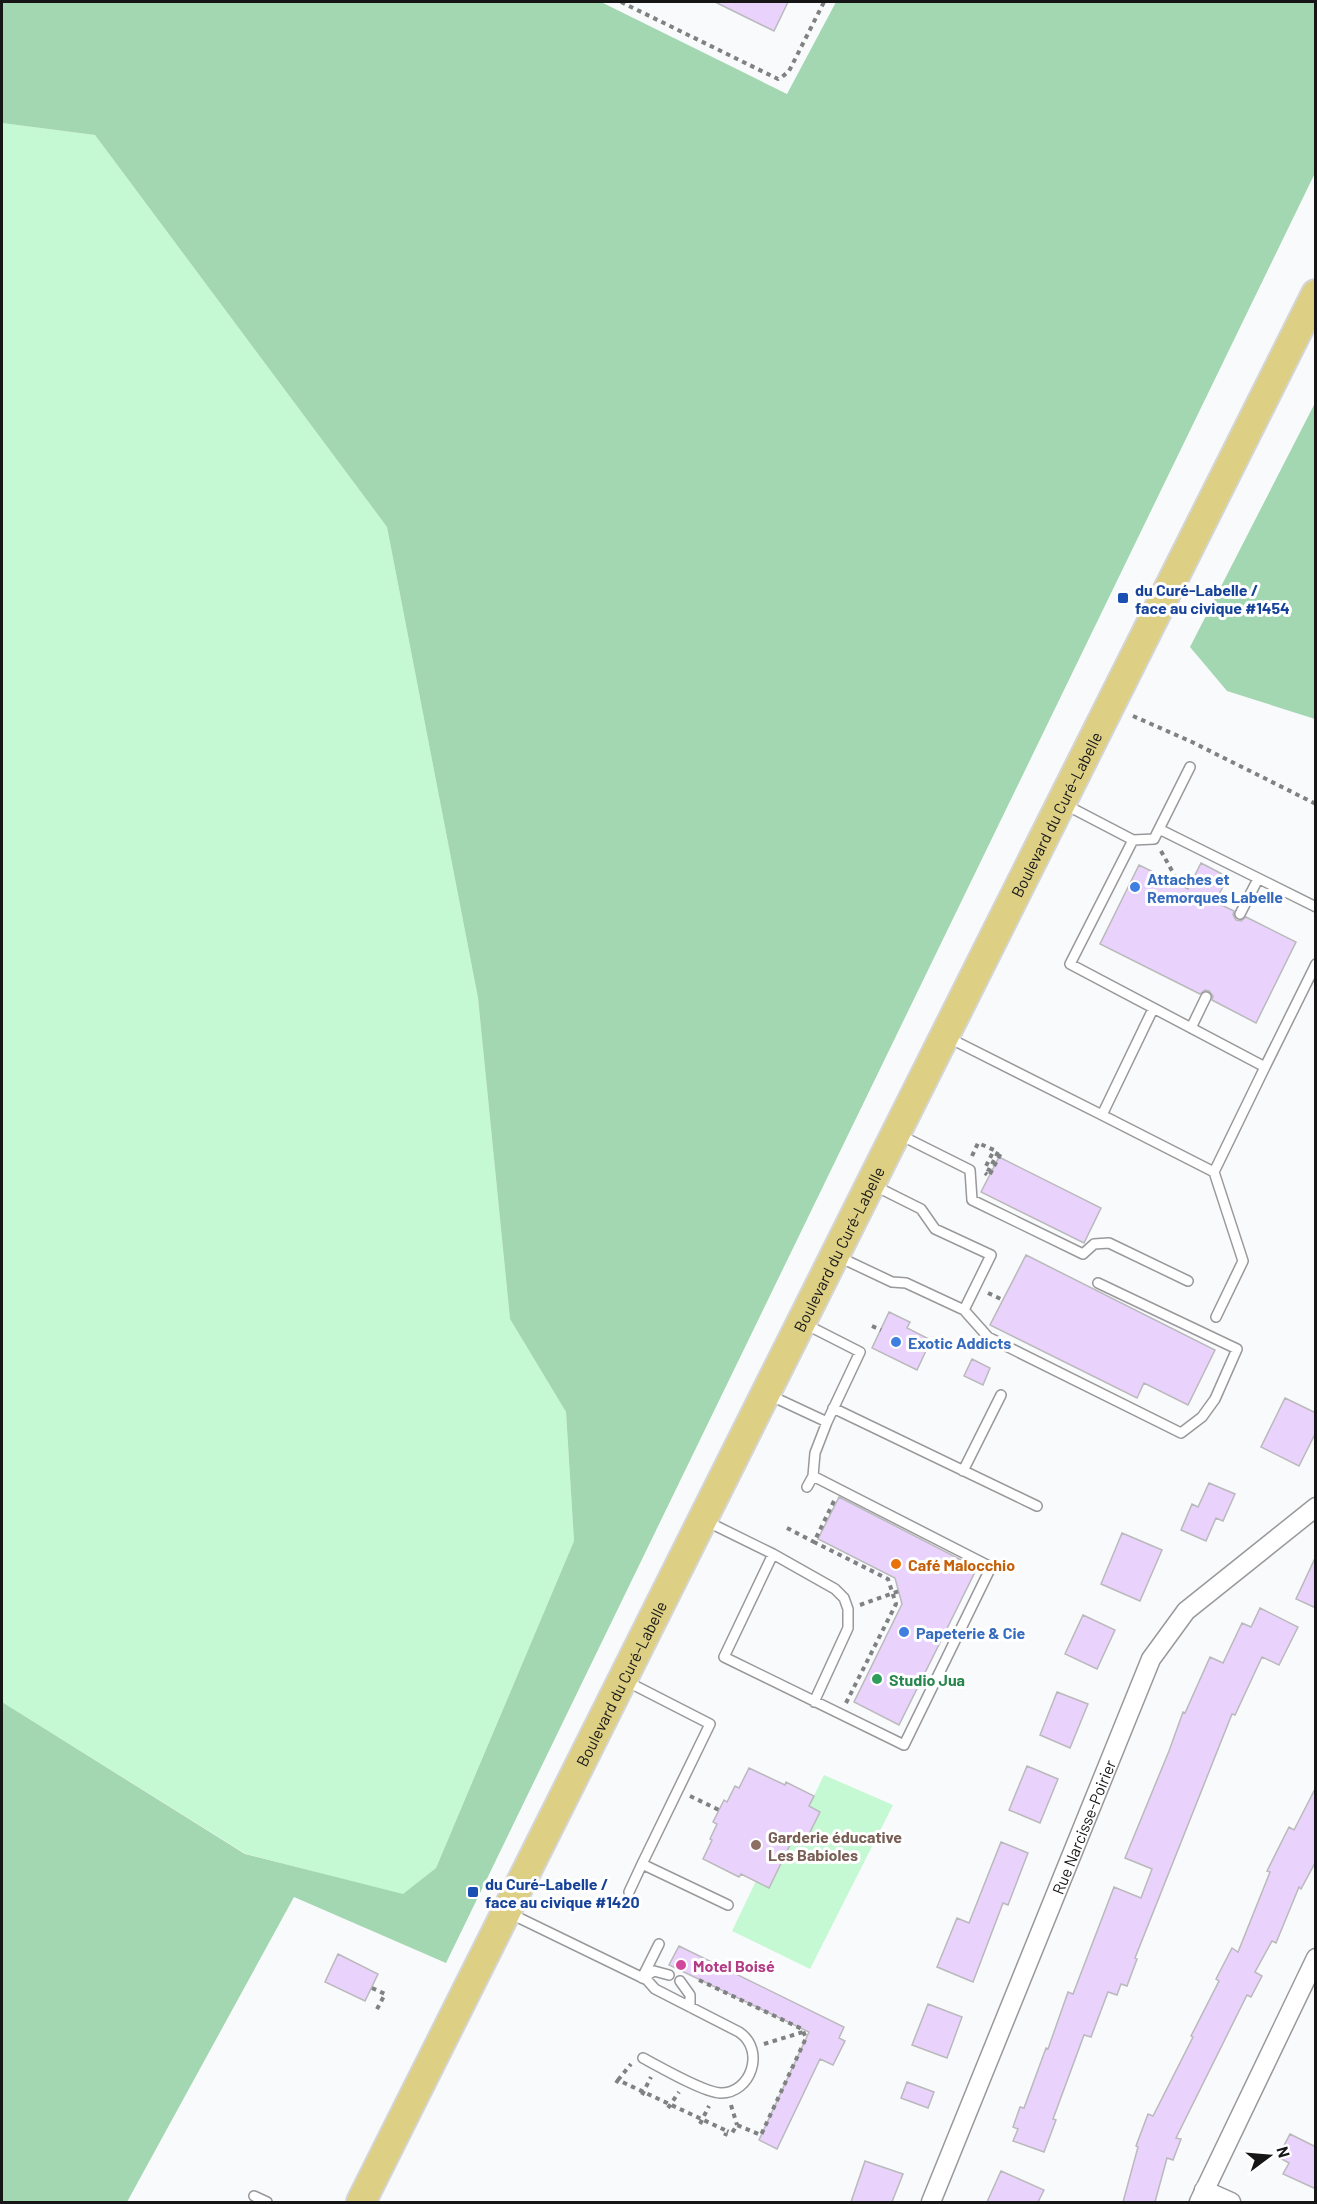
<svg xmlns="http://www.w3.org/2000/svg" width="1317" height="2204" font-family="Barlow,sans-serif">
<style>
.green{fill:#c5f9d3}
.forest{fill:#a2d7b1}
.building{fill:#e9d2fc;stroke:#bab9bb;stroke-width:1.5}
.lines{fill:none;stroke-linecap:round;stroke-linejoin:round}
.lane-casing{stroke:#99999b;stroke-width:12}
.street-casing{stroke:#99999b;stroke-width:21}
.primary-casing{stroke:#d5d5d5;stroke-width:32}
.path{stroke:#808182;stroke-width:4;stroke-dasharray:4.5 4.5;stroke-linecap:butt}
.lane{stroke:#fff;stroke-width:9}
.street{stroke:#fff;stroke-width:18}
.primary{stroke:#ddcf83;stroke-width:28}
.transit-dot{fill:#1a4fb4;stroke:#fff;stroke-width:2}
.shop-dot{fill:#3f7fe0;stroke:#fff;stroke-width:2}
.food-dot{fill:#e8710a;stroke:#fff;stroke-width:2}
.leisure-dot{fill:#2e9e5b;stroke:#fff;stroke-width:2}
.education-dot{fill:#8d6e63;stroke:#fff;stroke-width:2}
.hotel-dot{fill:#d1479c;stroke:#fff;stroke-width:2}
.labels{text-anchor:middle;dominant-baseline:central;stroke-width:6;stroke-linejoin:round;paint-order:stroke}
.transit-label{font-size:16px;font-weight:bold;fill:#164399;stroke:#fff;text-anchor:start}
.street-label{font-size:16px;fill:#161617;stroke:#fff}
.shop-label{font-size:16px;font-weight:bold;fill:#366cbe;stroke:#fff;text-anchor:start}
.food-label{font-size:16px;font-weight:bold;fill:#c56008;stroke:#fff;text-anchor:start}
.leisure-label{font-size:16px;font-weight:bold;fill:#27864d;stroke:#fff;text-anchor:start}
.education-label{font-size:16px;font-weight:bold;fill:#785e54;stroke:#fff;text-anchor:start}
.hotel-label{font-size:16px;font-weight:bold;fill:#b23c85;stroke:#fff;text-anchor:start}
</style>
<rect width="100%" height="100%" fill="#f9fafc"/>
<!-- green -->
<path class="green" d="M 2,123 L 95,135 L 387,527 L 478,998 L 510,1319 L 566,1412 L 574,1541 L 436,1868 L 403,1895 L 246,1854 L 2,1702 Z
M 824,1775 L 893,1805 L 810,1969 L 732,1931 L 756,1881 L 769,1887 L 795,1835 L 806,1840 L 820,1812 L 809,1806 Z"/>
<!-- forest -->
<path class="forest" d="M 2,2 L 601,2 L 787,94 L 836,2 L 1315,2 L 1315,173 L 446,1963 L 294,1897 L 127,2202 L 2,2202 L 2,1702 L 245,1854 L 403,1894 L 436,1868 L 574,1541 L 566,1412 L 510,1319 L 478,998 L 387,527 L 95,135 L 2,123 Z
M 1315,403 L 1315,719 L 1227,691 L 1190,647 Z"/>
<!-- building -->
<path class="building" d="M 715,2 L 788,2 L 774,31 Z
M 1201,863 L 1228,877 L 1215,902 L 1234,911 L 1233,915 L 1236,920 L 1241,921 L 1246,917 L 1296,942 L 1256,1023 L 1212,1000 L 1213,996 L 1209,991 L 1205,990 L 1200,994 L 1100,944 L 1139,865 L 1188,889 Z
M 999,1157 L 1101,1208 L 1084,1243 L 981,1192 Z
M 1026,1255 L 1215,1350 L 1188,1405 L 1144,1383 L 1137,1398 L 990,1325 Z
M 889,1312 L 910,1322 L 907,1328 L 931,1340 L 917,1370 L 872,1348 Z
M 972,1359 L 990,1368 L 983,1385 L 964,1376 Z
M 1285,1398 L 1316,1413 L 1316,1432 L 1299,1466 L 1261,1447 Z
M 1209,1483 L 1235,1494 L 1223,1521 L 1216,1518 L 1206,1541 L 1181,1530 L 1192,1504 L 1198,1507 Z
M 839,1497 L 977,1568 L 899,1725 L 854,1702 L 902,1604 L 895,1578 L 818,1539 Z
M 1122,1533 L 1162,1550 L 1140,1601 L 1101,1584 Z
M 1316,1556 L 1316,1608 L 1296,1599 Z
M 1260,1608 L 1298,1627 L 1279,1665 L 1262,1657 L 1235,1715 L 1232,1714 L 1135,1958 L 1137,1959 L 1127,1986 L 1121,1984 L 1117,1995 L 1108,1992 L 1091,2037 L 1084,2035 L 1053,2119 L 1056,2120 L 1044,2152 L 1013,2141 L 1018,2129 L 1013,2127 L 1020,2107 L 1024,2108 L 1046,2048 L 1048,2049 L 1068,1992 L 1073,1994 L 1114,1887 L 1141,1898 L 1152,1869 L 1125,1858 L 1169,1751 L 1183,1712 L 1185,1713 L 1210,1657 L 1223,1663 L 1242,1623 L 1251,1627 Z
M 1083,1615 L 1115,1630 L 1097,1669 L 1065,1654 Z
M 1057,1692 L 1088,1704 L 1070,1748 L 1040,1735 Z
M 1027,1766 L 1058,1779 L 1040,1823 L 1009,1810 Z
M 749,1768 L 785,1785 L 786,1782 L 814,1796 L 809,1806 L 820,1812 L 806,1840 L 795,1835 L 769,1888 L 741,1874 L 739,1877 L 703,1859 L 712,1840 L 710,1839 L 717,1824 L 713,1822 L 724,1800 L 727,1802 L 735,1786 L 739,1788 Z
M 1316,1787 L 1316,1861 L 1301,1889 L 1299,1887 L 1276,1943 L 1272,1941 L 1255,1972 L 1262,1976 L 1251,1997 L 1247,1995 L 1176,2138 L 1181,2139 L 1173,2160 L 1167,2158 L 1155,2202 L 1123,2202 L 1138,2147 L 1136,2146 L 1148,2114 L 1153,2116 L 1193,2037 L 1191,2036 L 1219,1981 L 1216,1979 L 1232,1948 L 1238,1952 L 1270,1872 L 1267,1871 L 1289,1827 L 1294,1830 Z
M 1001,1842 L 1028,1853 L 1008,1905 L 1003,1903 L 973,1982 L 937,1967 L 957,1918 L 969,1923 Z
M 679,1946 L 844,2027 L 839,2038 L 845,2041 L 833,2065 L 820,2059 L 777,2149 L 759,2140 L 809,2032 L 669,1965 Z
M 338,1954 L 378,1974 L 365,2001 L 325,1982 Z
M 928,2004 L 962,2017 L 947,2058 L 912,2045 Z
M 907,2082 L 934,2092 L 928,2108 L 901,2098 Z
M 1290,2134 L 1316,2147 L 1316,2189 L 1283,2174 L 1289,2163 L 1278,2157 Z
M 865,2161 L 903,2174 L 892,2202 L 851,2202 Z
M 1001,2171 L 1044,2190 L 1038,2202 L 987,2202 Z"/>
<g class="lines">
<!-- lane casing -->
<g class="lane-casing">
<path id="lane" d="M 1064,804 L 1133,840 L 1070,964 L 1265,1067 L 1316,964
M 1159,829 L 1316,907
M 1133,840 L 1154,839 L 1190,767
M 1240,914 L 1258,879
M 1153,1009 L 1102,1115 L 1214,1172 L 1265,1067
M 1191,1028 L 1206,997
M 949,1038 L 1102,1115
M 900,1135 L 970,1170 L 972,1200 L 1083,1254 L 1094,1244 L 1109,1243 L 1188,1281
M 1214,1172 L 1243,1261 L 1216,1317
M 837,1256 L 892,1282 L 906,1283 L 964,1310 L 991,1255 L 935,1229 L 921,1209 L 873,1185
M 964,1310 L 988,1337 L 1181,1433 L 1202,1417 L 1215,1399 L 1237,1349 L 1098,1283
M 767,1394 L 827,1422 L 860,1352 L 805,1324
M 833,1408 L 1037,1506
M 963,1471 L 1001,1395
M 813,1476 L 815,1453 L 827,1422
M 704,1520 L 773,1554 L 835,1589 L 844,1598 L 848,1609 L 848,1628 L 814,1702
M 773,1554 L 724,1657 L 904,1745 L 991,1567 L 813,1476 L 807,1487
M 626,1681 L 710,1724 L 642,1864 L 728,1905
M 629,1892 L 642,1864
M 509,1913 L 647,1980 L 655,1989 L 739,2032 C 766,2050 751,2094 720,2093 C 703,2092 660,2067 643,2058
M 642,1978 L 659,1944
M 642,1978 L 654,1971 L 669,1975
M 680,1981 L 690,1995 L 690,2007
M 254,2196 L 267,2202"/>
</g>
<!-- street casing -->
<g class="street-casing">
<g id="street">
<path d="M 1204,2190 L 1231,2202"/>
<path id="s1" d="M 931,2202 L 1151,1659 L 1186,1611 L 1316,1507"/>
<path d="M 1199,2202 L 1316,1958"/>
</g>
</g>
<!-- primary casing -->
<g class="primary-casing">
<g id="primary">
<path id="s2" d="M 361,2202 L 1316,294"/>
</g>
</g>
<!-- path -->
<path class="path" d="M 621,2 L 778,79 L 782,77 L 789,71 L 824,2
M 1133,716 L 1192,742 L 1316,804
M 1161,851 L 1176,878 L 1174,882
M 972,1156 L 978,1143 L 994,1150 L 985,1168 L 989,1170 L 998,1152 L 1001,1153 L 989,1176 L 985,1173
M 988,1293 L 1003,1300
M 872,1326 L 881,1330
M 834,1501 L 814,1542 L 888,1579 L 896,1604 L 846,1703
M 787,1528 L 814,1542
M 860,1605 L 899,1591
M 690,1796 L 719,1810
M 699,1980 L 802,2029 L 806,2038 L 761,2135 L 737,2125 L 732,2133 L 727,2131
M 372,1988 L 385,1994 L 376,2011
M 764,2044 L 803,2032
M 618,2080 L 631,2064
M 616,2083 L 618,2080 L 727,2131 L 725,2136
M 642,2095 L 651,2077
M 731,2105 L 737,2125
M 668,2108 L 679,2092
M 700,2124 L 709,2106"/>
<!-- lane -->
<use href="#lane" class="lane"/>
<!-- street -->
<use href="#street" class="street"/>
<!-- primary -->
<use href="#primary" class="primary"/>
</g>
<!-- markers -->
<g class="transit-dot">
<rect x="1117" y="592" width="12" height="12" rx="3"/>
<rect x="467" y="1886" width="12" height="12" rx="3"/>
</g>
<g class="shop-dot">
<circle cx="1135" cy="887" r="6"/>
<circle cx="896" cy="1342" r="6"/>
<circle cx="904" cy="1632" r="6"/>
</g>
<circle class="food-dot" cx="896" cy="1564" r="6"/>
<circle class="leisure-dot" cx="877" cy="1679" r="6"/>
<circle class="education-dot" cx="756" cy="1845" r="6"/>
<circle class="hotel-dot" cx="681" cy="1965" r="6"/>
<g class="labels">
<!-- transit labels -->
<g class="transit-label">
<text x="1135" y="589">du Curé-Labelle /<tspan x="1135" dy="18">face au civique #1454</tspan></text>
<text x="485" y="1883">du Curé-Labelle /<tspan x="485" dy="18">face au civique #1420</tspan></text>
</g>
<!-- street labels -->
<g class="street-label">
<text stroke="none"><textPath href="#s2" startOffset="1552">Boulevard du Curé-Labelle</textPath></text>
<text stroke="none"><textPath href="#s2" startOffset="1066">Boulevard du Curé-Labelle</textPath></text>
<text stroke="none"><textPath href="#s2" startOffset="580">Boulevard du Curé-Labelle</textPath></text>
<text stroke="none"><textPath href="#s1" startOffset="405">Rue Narcisse-Poirier</textPath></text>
</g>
<!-- shop labels -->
<g class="shop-label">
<text x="1147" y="878">Attaches et<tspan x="1147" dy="18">Remorques Labelle</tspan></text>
<text x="908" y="1342">Exotic Addicts</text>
<text x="916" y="1632">Papeterie &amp; Cie</text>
</g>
<!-- food labels -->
<g class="food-label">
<text x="908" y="1564">Café Malocchio</text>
</g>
<!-- leisure labels -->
<g class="leisure-label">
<text x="889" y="1679">Studio Jua</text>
</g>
<!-- education labels -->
<g class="education-label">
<text x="768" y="1836">Garderie éducative<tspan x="768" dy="18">Les Babioles</tspan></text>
</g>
<!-- hotel labels -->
<g class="hotel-label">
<text x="693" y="1965">Motel Boisé</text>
</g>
</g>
<!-- border -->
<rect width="1317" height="2204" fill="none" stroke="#161617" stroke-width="6"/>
<!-- north arrow -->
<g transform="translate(1269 2156) rotate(74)" stroke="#ffffff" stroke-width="4.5" paint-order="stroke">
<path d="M0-4.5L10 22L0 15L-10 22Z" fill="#161617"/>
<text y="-9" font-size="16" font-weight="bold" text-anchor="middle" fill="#161617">N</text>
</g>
</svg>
